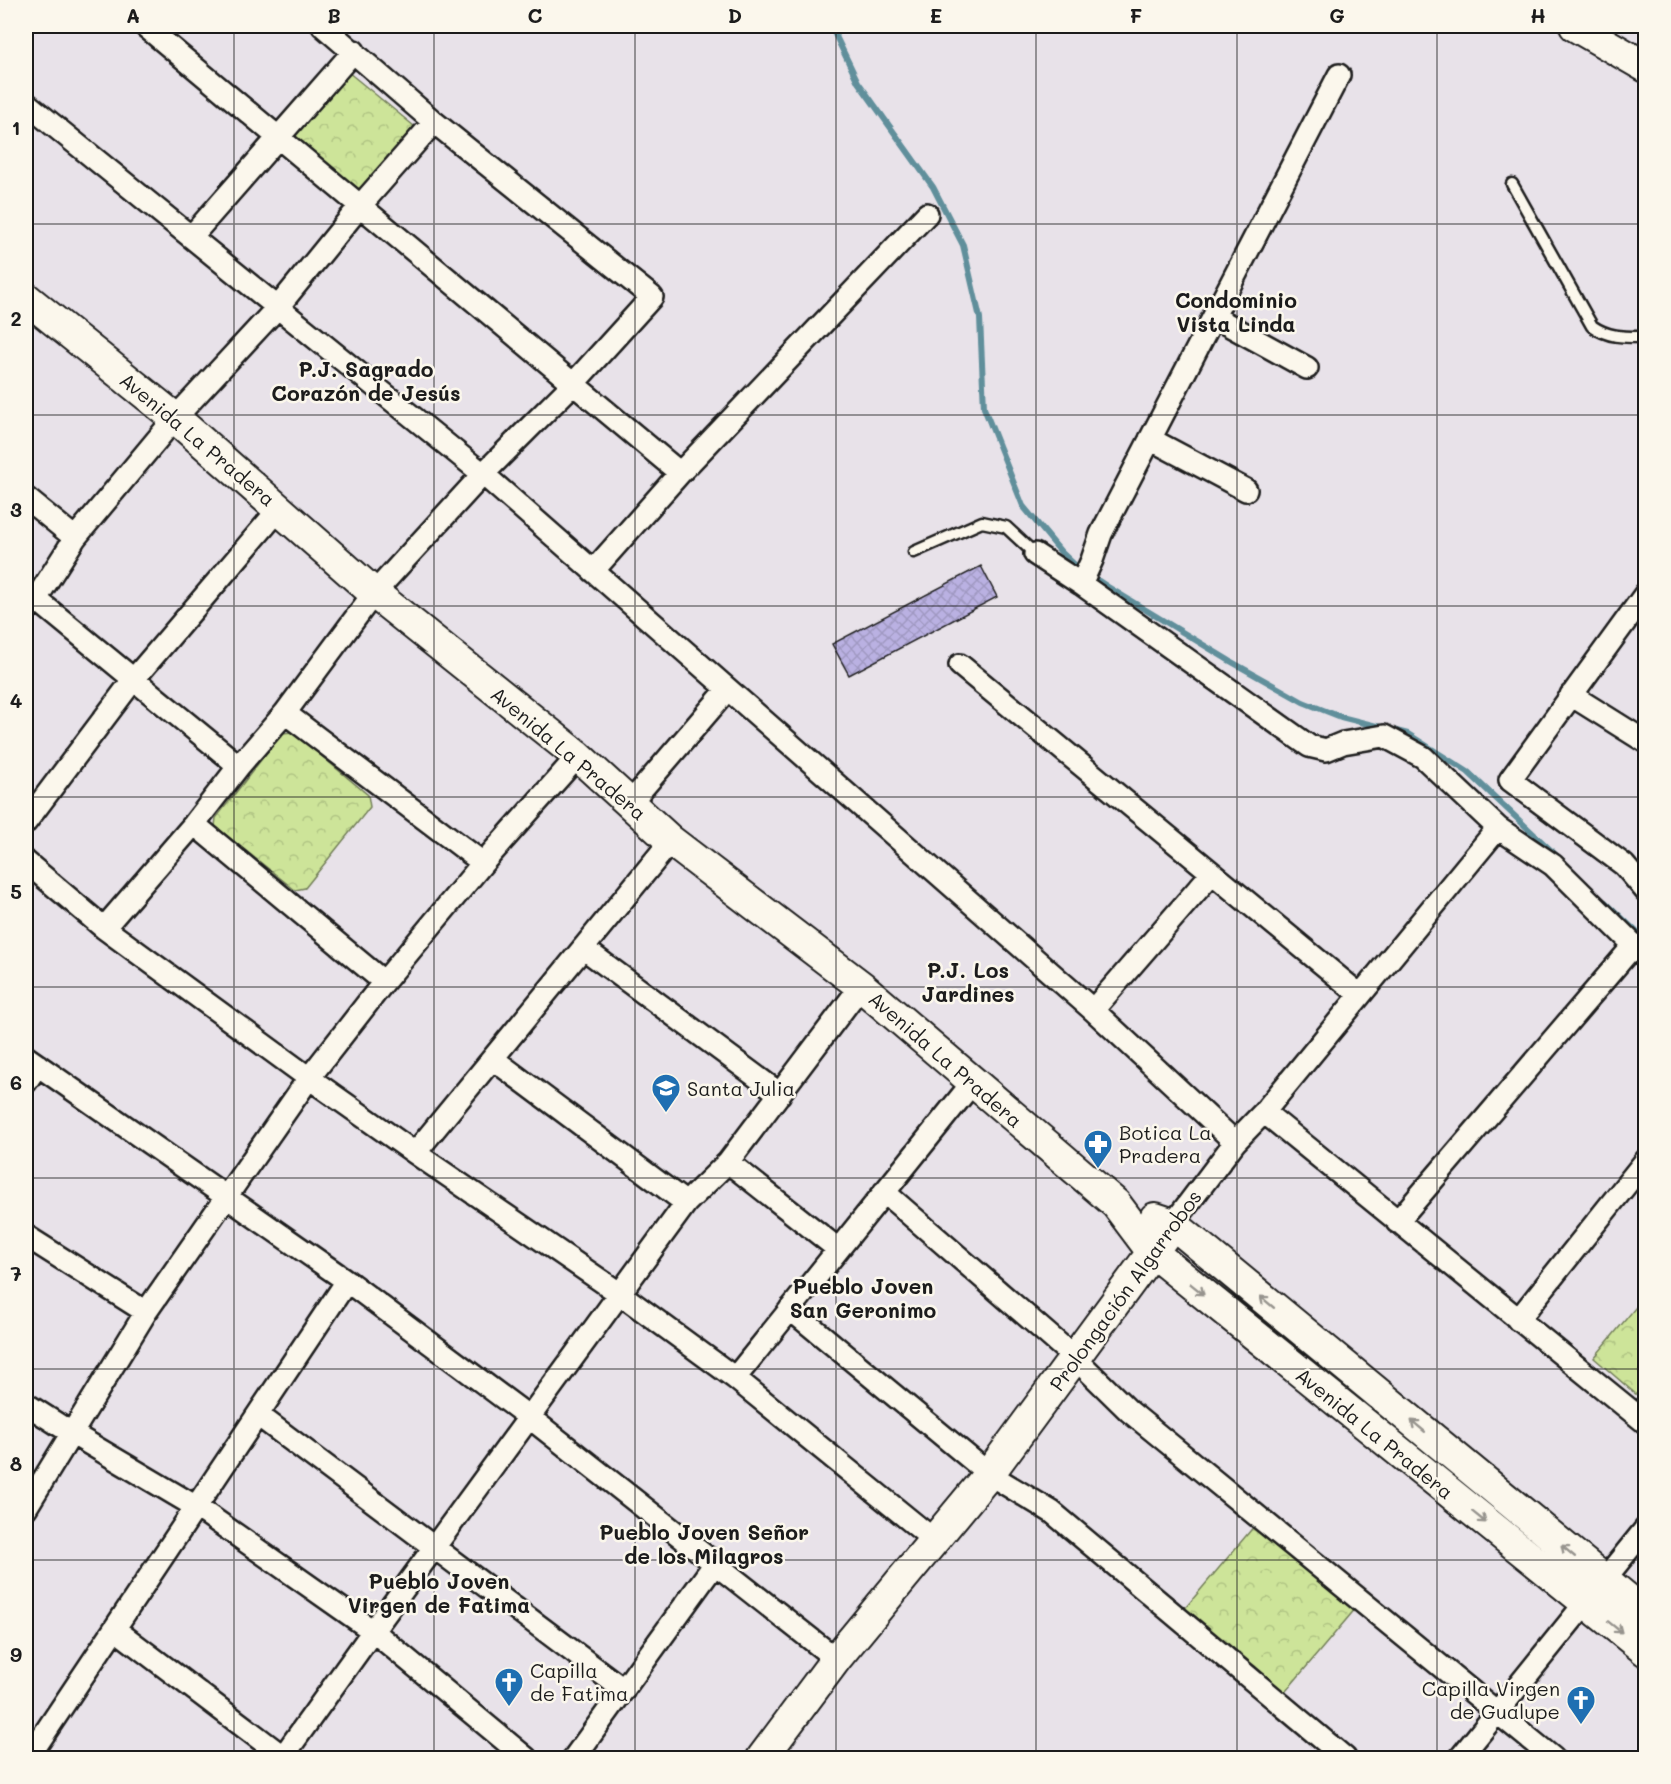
<svg xmlns="http://www.w3.org/2000/svg" width="1671" height="1784" font-family="Mali,sans-serif">
<style>
.park{fill:url(#park-crowns);stroke:#74805a;stroke-width:1.5}
.lines{fill:none;stroke-linecap:round;stroke-linejoin:round}
.stream{stroke:#618f9b;stroke-width:6}
.building{fill:url(#building-cross-hatch);stroke:#1c1c1c;stroke-width:1.5}
.lane-casing{stroke:#1c1c1c;stroke-width:15}
.street-casing{stroke:#1c1c1c;stroke-width:26}
.secondary-casing{stroke:#1c1c1c;stroke-width:34}
.lane{stroke:#fbf7ec;stroke-width:10}
.street{stroke:#fbf7ec;stroke-width:21}
.secondary{stroke:#fbf7ec;stroke-width:30}
.oneway{stroke:#97948e}
.grid{fill:none;stroke:#1c1c1c;stroke-width:1.5;stroke-opacity:0.55}
.labels{text-anchor:middle;dominant-baseline:central;stroke-width:5;stroke-linejoin:round;paint-order:stroke}
.street-label{font-size:20px;fill:#1c1c1c;stroke:#fbf7ec}
.poi-label{font-size:20px;fill:#1c1c1c;stroke:#fbf7ec;text-anchor:start}
.neighbourhood-label{font-size:21px;font-weight:bold;fill:#1c1c1c;stroke:#fbf7ec}
.neatline{fill:none;stroke:#1c1c1c;stroke-width:2}
.grid-label{font-size:20px;text-anchor:middle;font-weight:bold;fill:#1c1c1c}
</style>
<defs>
<pattern id="park-crowns" width="20" height="18" patternUnits="userSpaceOnUse" patternTransform="scale(1.5)"><rect width="20" height="18" fill="#cde499"/><path d="M2 6a3 3 0 1 1 6 0M12 15a3 3 0 1 1 6 0" fill="none" stroke="#afc383"/></pattern>
<pattern id="building-cross-hatch" width="8" height="8" patternUnits="userSpaceOnUse" patternTransform="scale(1.5)"><rect width="8" height="8" fill="#bab1e2"/><path d="M0 0l8 8M0 8l8-8" fill="none" stroke="#9f98c1"/></pattern>
</defs>
<rect width="100%" height="100%" fill="#e8e2e9"/>
<filter id="ink" filterUnits="userSpaceOnUse"><feTurbulence type="fractalNoise" baseFrequency=".0167" numOctaves="2"/><feDisplacementMap in="SourceGraphic" scale="12" xChannelSelector="R" yChannelSelector="G"/><feConvolveMatrix kernelMatrix="1 2 1 2 8 2 1 2 1" color-interpolation-filters="sRGB"/></filter>
<g filter="url(#ink)">
<!-- park -->
<path class="park" d="M 348,72 L 414,126 L 358,197 L 290,141 Z
M 293,732 L 368,795 L 370,807 L 305,888 L 295,890 L 215,826 L 216,818 L 282,733 Z
M 1645,1296 L 1645,1402 L 1594,1358 Z
M 1256,1524 L 1356,1608 L 1281,1697 L 1181,1613 Z"/>
<g class="lines">
<!-- stream -->
<path class="stream" d="M 831,26 L 858,82 L 933,187 L 963,245 L 980,318 L 984,408 L 1023,506 L 1061,552 L 1076,566 L 1108,587 L 1230,661 L 1303,702 L 1341,717 L 1408,734 L 1468,772 L 1558,857
M 1605,902 L 1646,941"/>
</g>
<!-- building -->
<path class="building" d="M 981,566 L 997,597 L 849,675 L 832,644 Z"/>
<g class="lines">
<!-- lane casing -->
<g class="lane-casing">
<path id="lane" d="M 1512,184 L 1592,326 C 1609,338 1625,337 1646,337
M 914,552 L 982,522 L 1006,527 L 1035,554"/>
</g>
<!-- street casing -->
<g class="street-casing">
<path id="street" d="M 145,26 L 680,473
M 26,103 L 483,474 L 1093,1010 L 1235,1142
M 191,237 L 354,51
M 1214,317 L 1307,368
M 1150,439 L 1246,490
M 26,498 L 75,538
M 1035,554 L 1081,584 L 1309,746 L 1326,750 L 1343,743 L 1384,736 L 1423,757 L 1498,828 L 1553,865 L 1646,957
M 593,571 L 680,473 L 927,214
M 1081,584 L 1092,560 L 1101,534 L 1339,75
M 1646,593 L 1510,780 L 1624,865 L 1646,891
M 36,599 L 239,766
M 26,611 L 36,599 L 75,538 L 175,418 L 278,307 L 360,206 L 434,122
M 960,665 L 1360,995
M 1571,695 L 1646,742
M 285,713 L 483,863
M 630,803 L 727,690
M 26,822 L 133,680 L 280,508
M 194,824 L 384,982
M 26,862 L 104,928 L 309,1078 L 415,1153 L 619,1293 L 735,1378 L 934,1540
M 104,928 L 194,824 L 239,766 L 285,713 L 374,593 L 483,474 L 573,384 L 652,297 L 434,122 L 323,26
M 583,948 L 780,1094
M 1093,1010 L 1212,873
M 26,1057 L 347,1281 L 529,1417 L 836,1659
M 493,1059 L 686,1203
M 26,1082 L 38,1065
M 1264,1112 L 1646,1423
M 415,1153 L 671,841
M 728,1162 L 838,1249
M 884,1192 L 1075,1358 L 1129,1411 L 1553,1758
M 1397,1222 L 1634,945
M 1173,1224 L 1235,1142 L 1264,1112 L 1498,828
M 26,1236 L 146,1312
M 790,1309 L 989,1474 L 1052,1512 L 1345,1758
M 1518,1320 L 1646,1160
M 735,1378 L 973,1082
M 26,1404 L 73,1434 L 198,1508 L 373,1631 L 526,1758
M 258,1415 L 624,1690
M 26,1508 L 146,1312 L 309,1078 L 384,982 L 483,863 L 578,756
M 116,1630 L 285,1758
M 28,1758 L 347,1281
M 282,1758 L 373,1631 L 686,1203 L 728,1162 L 861,986
M 574,1758 L 714,1565
M 1460,1758 L 1646,1528"/>
</g>
<!-- secondary casing -->
<g class="secondary-casing">
<path id="secondary" d="M 1575,26 L 1646,67
M 26,298 L 175,418 L 374,593 L 578,756 L 671,841 L 861,986 L 1116,1204 L 1152,1252 L 1646,1651
M 1155,1218 L 1173,1224 L 1646,1614
M 762,1758 L 836,1659 L 989,1474 L 1173,1224"/>
</g>
<!-- lane -->
<use href="#lane" class="lane"/>
<!-- street -->
<use href="#street" class="street"/>
<!-- secondary -->
<use href="#secondary" class="secondary"/>
</g>
<!-- one-way arrows -->
<defs><path id="oneway-shaft" d="M-6 0H5M1.5-3L5.5 0L1.5 3" fill="none" stroke-width="1.6" stroke-linecap="round" stroke-linejoin="round" transform="scale(1.5)"/></defs>
<g class="oneway">
<use href="#oneway-shaft" transform="translate(1197 1289) rotate(39)"/>
<use href="#oneway-shaft" transform="translate(1267 1302) rotate(-140)"/>
<use href="#oneway-shaft" transform="translate(1418 1426) rotate(-140)"/>
<use href="#oneway-shaft" transform="translate(1479 1517) rotate(39)"/>
<use href="#oneway-shaft" transform="translate(1568 1551) rotate(-140)"/>
<use href="#oneway-shaft" transform="translate(1615 1627) rotate(39)"/>
</g>
</g>
<!-- grid -->
<path class="grid" d="M 234,26 L 234,1758M 434,26 L 434,1758M 635,26 L 635,1758M 836,26 L 836,1758M 1036,26 L 1036,1758M 1237,26 L 1237,1758M 1437,26 L 1437,1758M 26,224 L 1646,224M 26,415 L 1646,415M 26,606 L 1646,606M 26,797 L 1646,797M 26,987 L 1646,987M 26,1178 L 1646,1178M 26,1369 L 1646,1369M 26,1560 L 1646,1560"/>
<!-- icons -->
<defs>
<g id="school-pin" transform="scale(1.5)"><path d="M0 17L-7.5 6A9.5 9.5 0 1 1 7.5 6Z" fill="#1f6fb2" stroke="#fbf7ec"/><path d="M0-5L7-2L0 1L-7-2ZM-4 1L0 2.5L4 1V4Q0 6-4 4Z" fill="#fff"/></g>
<g id="pharmacy-pin" transform="scale(1.5)"><path d="M0 17L-7.5 6A9.5 9.5 0 1 1 7.5 6Z" fill="#1f6fb2" stroke="#fbf7ec"/><path d="M-2-6h4v4h4v4h-4v4h-4v-4h-4v-4h4Z" fill="#fff"/></g>
<g id="church-pin" transform="scale(1.5)"><path d="M0 17L-7.5 6A9.5 9.5 0 1 1 7.5 6Z" fill="#1f6fb2" stroke="#fbf7ec"/><path d="M-1.2-6h2.4v3.5h3.3v2.4h-3.3V6h-2.4V-.1h-3.3v-2.4h3.3Z" fill="#fff"/></g>
</defs>
<g fill-rule="evenodd">
<use href="#school-pin" x="666" y="1088"/>
<use href="#pharmacy-pin" x="1098" y="1144"/>
<use href="#church-pin" x="509" y="1682"/>
<use href="#church-pin" x="1581" y="1700"/>
</g>
<g class="labels">
<!-- street labels -->
<g class="street-label">
<text transform="translate(198 439) rotate(40)">Avenida La Pradera</text>
<text transform="translate(569 753) rotate(40)">Avenida La Pradera</text>
<text transform="translate(946 1059) rotate(41)">Avenida La Pradera</text>
<text transform="translate(1125 1290) rotate(-54)">Prolongación Algarrobos</text>
<text transform="translate(1375 1433) rotate(39)">Avenida La Pradera</text>
</g>
<!-- poi labels -->
<g class="poi-label">
<text x="687" y="1088">Santa Julia</text>
<text x="1119" y="1132">Botica La<tspan x="1119" dy="23">Pradera</tspan></text>
<text x="530" y="1670">Capilla<tspan x="530" dy="23">de Fatima</tspan></text>
<text x="1560" y="1688" text-anchor="end">Capilla Virgen<tspan x="1560" dy="23">de Gualupe</tspan></text>
</g>
<!-- neighbourhood labels -->
<g class="neighbourhood-label">
<text x="1236" y="299">Condominio<tspan x="1236" dy="24">Vista Linda</tspan></text>
<text x="366" y="368">P.J. Sagrado<tspan x="366" dy="24">Corazón de Jesús</tspan></text>
<text x="968" y="969">P.J. Los<tspan x="968" dy="24">Jardines</tspan></text>
<text x="863" y="1285">Pueblo Joven<tspan x="863" dy="24">San Geronimo</tspan></text>
<text x="704" y="1531">Pueblo Joven Señor<tspan x="704" dy="24">de los Milagros</tspan></text>
<text x="439" y="1580">Pueblo Joven<tspan x="439" dy="24">Virgen de Fatima</tspan></text>
</g>
</g>
<!-- margin -->
<rect width="1671" height="1784" fill="none" stroke="#fbf7ec" stroke-width="66"/>
<rect x="33" y="33" width="1605" height="1718" class="neatline"/>
<g class="grid-label">
<text x="133" y="23">A</text>
<text x="334" y="23">B</text>
<text x="535" y="23">C</text>
<text x="735" y="23">D</text>
<text x="936" y="23">E</text>
<text x="1136" y="23">F</text>
<text x="1337" y="23">G</text>
<text x="1538" y="23">H</text>
<text x="16" y="135">1</text>
<text x="16" y="326">2</text>
<text x="16" y="517">3</text>
<text x="16" y="708">4</text>
<text x="16" y="899">5</text>
<text x="16" y="1090">6</text>
<text x="16" y="1281">7</text>
<text x="16" y="1471">8</text>
<text x="16" y="1662">9</text>
</g>
</svg>
